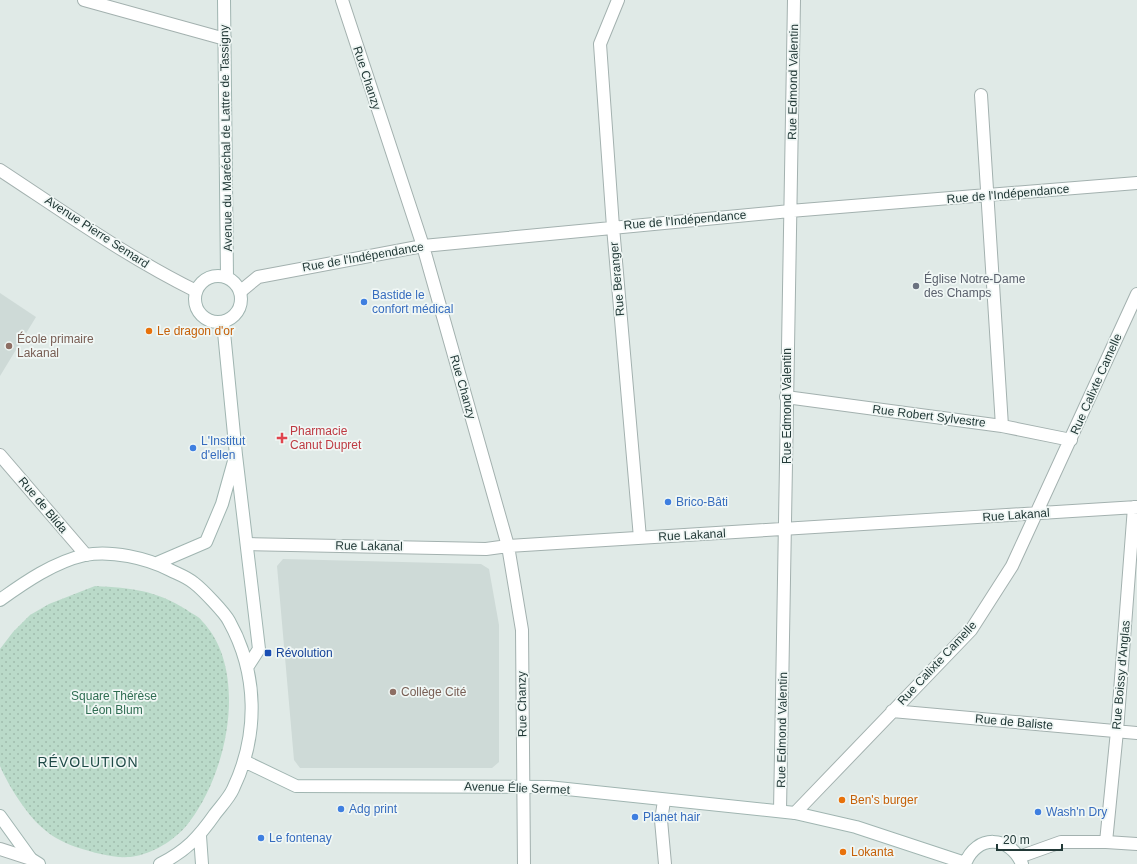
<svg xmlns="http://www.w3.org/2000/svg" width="1137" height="864" font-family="Arial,sans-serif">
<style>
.built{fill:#cedad7}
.park{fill:url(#park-dots)}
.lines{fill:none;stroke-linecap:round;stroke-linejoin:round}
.minor-casing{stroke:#a3b1af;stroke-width:14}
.tertiary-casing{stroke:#a3b1af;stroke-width:14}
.secondary-casing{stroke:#a0b5b1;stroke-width:14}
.minor{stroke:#fff;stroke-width:12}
.tertiary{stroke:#fff;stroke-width:12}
.secondary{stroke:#fff;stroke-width:12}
.worship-dot{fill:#6b7280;stroke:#f0f7f5;stroke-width:1.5}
.shop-dot{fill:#3f7fe0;stroke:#f0f7f5;stroke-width:1.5}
.food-dot{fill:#e8710a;stroke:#f0f7f5;stroke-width:1.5}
.education-dot{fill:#8d6e63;stroke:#f0f7f5;stroke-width:1.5}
.health-dot{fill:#e0444e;stroke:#f0f7f5;stroke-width:1.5}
.transit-dot{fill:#1a4fb4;stroke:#f0f7f5;stroke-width:1.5}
.labels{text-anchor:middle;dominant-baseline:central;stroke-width:3.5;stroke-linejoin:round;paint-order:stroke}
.street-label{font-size:12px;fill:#223937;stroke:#f0f7f5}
.worship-label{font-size:12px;fill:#5b616d;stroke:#f0f7f5;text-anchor:start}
.shop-label{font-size:12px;fill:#366cbe;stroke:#f0f7f5;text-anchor:start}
.food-label{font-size:12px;fill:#c56008;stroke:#f0f7f5;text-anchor:start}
.education-label{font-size:12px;fill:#785e54;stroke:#f0f7f5;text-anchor:start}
.health-label{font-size:12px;fill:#be3a42;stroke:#f0f7f5;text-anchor:start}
.transit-label{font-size:12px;fill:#164399;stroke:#f0f7f5;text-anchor:start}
.park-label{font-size:12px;fill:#2f6d52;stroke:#f0f7f5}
.quarter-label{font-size:14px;letter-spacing:1px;fill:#1f4a47;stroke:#f0f7f5}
</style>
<defs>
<pattern id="park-dots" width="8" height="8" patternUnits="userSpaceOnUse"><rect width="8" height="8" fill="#badac9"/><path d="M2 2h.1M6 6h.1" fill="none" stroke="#a0bcad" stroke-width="1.8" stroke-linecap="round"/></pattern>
</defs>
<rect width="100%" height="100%" fill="#e0eae7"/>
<!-- built -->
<path class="built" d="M 0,293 L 36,317 L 0,376 Z
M 283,559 L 481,564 L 489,569 L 499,625 L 499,762 L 492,768 L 300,768 L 294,760 L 277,566 Z"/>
<!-- park -->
<path class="park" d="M 95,586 C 132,588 155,590 187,610 C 192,614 199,616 202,621 C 249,670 228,771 190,821 C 178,838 156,852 136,856 C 119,860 95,853 79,848 C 67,844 54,838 45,830 C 28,817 8,785 0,766 L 0,649 L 13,632 L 30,615 L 49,604 Z"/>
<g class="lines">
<!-- minor casing -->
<g class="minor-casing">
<path id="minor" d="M 84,0 L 225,39
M 342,0 L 423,246 L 508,546 L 522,630 L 524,864
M 618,0 L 600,44 L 613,227 L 640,538
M 981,95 L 1002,426
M 241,291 L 258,277 L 423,246 L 790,211 L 1137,183
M 786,397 L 1002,426 L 1071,440
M 0,455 L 86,555
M 247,544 L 486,549 L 508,546 L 1137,507
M 892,711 L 1137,733
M 664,801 L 661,820 L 665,864
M 780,811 L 794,0
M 795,813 L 971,630 L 1012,566 L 1137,294
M 1106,842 L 1117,731 L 1134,507
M 0,849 L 31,859"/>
</g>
<!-- tertiary casing -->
<g class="tertiary-casing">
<path id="tertiary" d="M 0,170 C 64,212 127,257 196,291
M 1019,857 L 1061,842 L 1106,842 L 1137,844"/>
</g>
<!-- secondary casing -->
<g class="secondary-casing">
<path id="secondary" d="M 224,0 L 227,277
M195 299a23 23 0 1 1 46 0a23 23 0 1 1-46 0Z
M 223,322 L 236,455 L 259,649 L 248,666
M 157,563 L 206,542 L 222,504 L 234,461
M 0,600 C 25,582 54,562 85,555 C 111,550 147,558 170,570 C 178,574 187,577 194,583 C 202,589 225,613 229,621 C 258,673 259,735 233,789 C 229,798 221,806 215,814 C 199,837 186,851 160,864
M 244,761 L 296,786 L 548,787 L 795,813 L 856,827 L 965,863
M 0,816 L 31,859 L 39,864
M 200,836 L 202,864
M 965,864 C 976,834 1010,835 1022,864"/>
</g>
<!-- minor -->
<use href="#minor" class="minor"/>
<!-- tertiary -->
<use href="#tertiary" class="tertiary"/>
<!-- secondary -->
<use href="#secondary" class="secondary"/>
</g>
<!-- markers -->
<circle class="worship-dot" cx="916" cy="286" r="4"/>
<g class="shop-dot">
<circle cx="364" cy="302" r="4"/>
<circle cx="193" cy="448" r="4"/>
<circle cx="668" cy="502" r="4"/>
<circle cx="341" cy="809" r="4"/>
<circle cx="1038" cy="812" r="4"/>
<circle cx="635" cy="817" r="4"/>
<circle cx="261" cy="838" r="4"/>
</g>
<g class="food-dot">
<circle cx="149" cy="331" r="4"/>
<circle cx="842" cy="800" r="4"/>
<circle cx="843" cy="852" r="4"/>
</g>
<g class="education-dot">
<circle cx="9" cy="346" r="4"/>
<circle cx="393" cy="692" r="4"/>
</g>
<path class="health-dot" d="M280 432h4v4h4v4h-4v4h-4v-4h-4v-4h4z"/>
<rect class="transit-dot" x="264" y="649" width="8" height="8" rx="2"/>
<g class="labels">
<!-- street labels -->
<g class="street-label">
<text transform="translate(367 78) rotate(72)">Rue Chanzy</text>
<text transform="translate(793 82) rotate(-89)">Rue Edmond Valentin</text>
<text transform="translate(226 138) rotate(-91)">Avenue du Maréchal de Lattre de Tassigny</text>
<text transform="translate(1008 194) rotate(-5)">Rue de l'Indépendance</text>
<text transform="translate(685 220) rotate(-5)">Rue de l'Indépendance</text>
<text transform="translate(97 232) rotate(33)">Avenue Pierre Semard</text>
<text transform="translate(363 257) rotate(-10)">Rue de l'Indépendance</text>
<text transform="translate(617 279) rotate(-95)">Rue Beranger</text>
<text transform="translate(1096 384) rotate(-66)">Rue Calixte Camelle</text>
<text transform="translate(463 387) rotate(74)">Rue Chanzy</text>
<text transform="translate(787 406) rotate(-90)">Rue Edmond Valentin</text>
<text transform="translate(929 416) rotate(7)">Rue Robert Sylvestre</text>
<text transform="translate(43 505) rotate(50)">Rue de Blida</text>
<text transform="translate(1016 515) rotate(-4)">Rue Lakanal</text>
<text transform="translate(692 535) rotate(-3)">Rue Lakanal</text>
<text transform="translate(369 546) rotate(1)">Rue Lakanal</text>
<text transform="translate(937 663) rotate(-47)">Rue Calixte Camelle</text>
<text transform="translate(1121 675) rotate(-85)">Rue Boissy d'Anglas</text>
<text transform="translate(522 704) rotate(-91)">Rue Chanzy</text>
<text transform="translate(1014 722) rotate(5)">Rue de Baliste</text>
<text transform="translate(782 730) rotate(-89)">Rue Edmond Valentin</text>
<text transform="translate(517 788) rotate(2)">Avenue Élie Sermet</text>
</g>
<!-- worship labels -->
<g class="worship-label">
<text x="924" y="279">Église Notre-Dame<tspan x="924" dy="14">des Champs</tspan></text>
</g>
<!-- shop labels -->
<g class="shop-label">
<text x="372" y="295">Bastide le<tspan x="372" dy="14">confort médical</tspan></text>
<text x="201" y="441">L'Institut<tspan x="201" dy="14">d'ellen</tspan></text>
<text x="676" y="502">Brico-Bâti</text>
<text x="349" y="809">Adg print</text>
<text x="1046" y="812">Wash'n Dry</text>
<text x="643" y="817">Planet hair</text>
<text x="269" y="838">Le fontenay</text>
</g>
<!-- food labels -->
<g class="food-label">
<text x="157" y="331">Le dragon d'or</text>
<text x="850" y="800">Ben's burger</text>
<text x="851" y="852">Lokanta</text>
</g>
<!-- education labels -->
<g class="education-label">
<text x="17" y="339">École primaire<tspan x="17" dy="14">Lakanal</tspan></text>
<text x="401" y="692">Collège Cité</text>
</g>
<!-- health labels -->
<g class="health-label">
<text x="290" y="431">Pharmacie<tspan x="290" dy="14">Canut Dupret</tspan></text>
</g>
<!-- transit labels -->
<g class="transit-label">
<text x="276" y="653">Révolution</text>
</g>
<!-- park labels -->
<g class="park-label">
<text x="114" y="696">Square Thérèse<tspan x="114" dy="14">Léon Blum</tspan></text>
</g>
<!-- quarter labels -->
<g class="quarter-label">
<text x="88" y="762">RÉVOLUTION</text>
</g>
</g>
<!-- scale -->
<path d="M997 844v6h65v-6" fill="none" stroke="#223937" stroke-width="2"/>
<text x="1003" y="844" font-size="12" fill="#223937" stroke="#f0f7f5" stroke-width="3" paint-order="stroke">20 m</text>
</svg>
